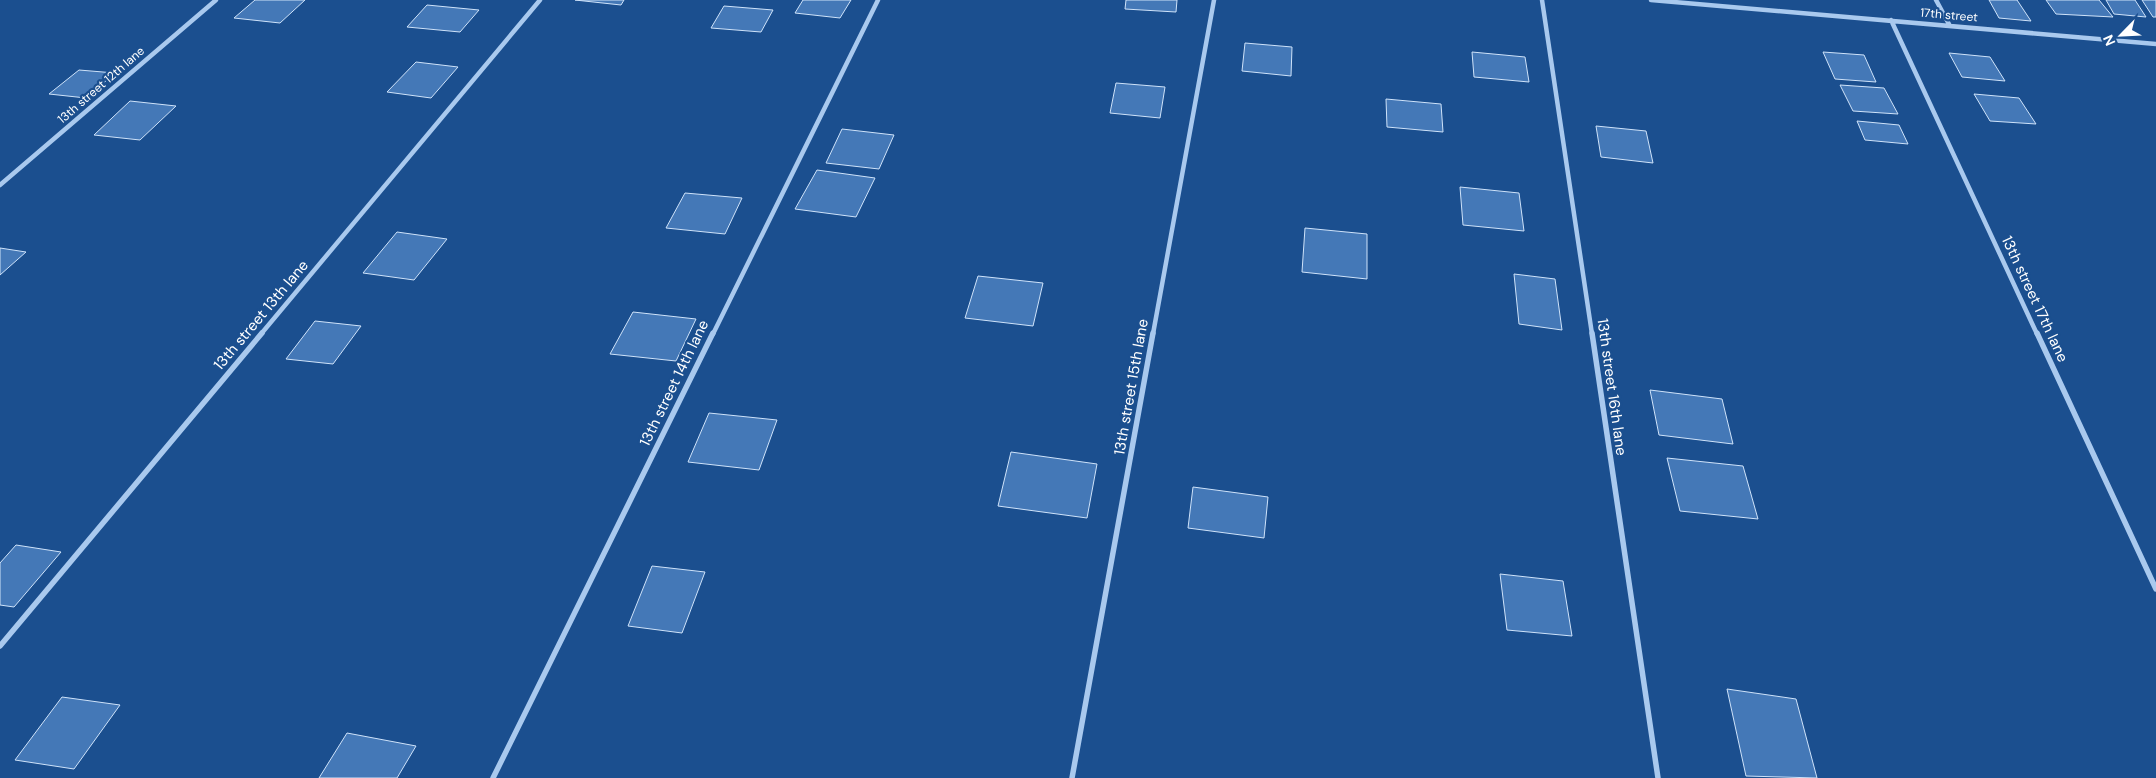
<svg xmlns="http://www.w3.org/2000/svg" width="2156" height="778" font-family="'DM Sans',sans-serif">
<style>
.building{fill:#4478b7;stroke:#cfe3fa}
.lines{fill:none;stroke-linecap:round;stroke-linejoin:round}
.street-far1{stroke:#a9c9ee;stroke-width:4.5}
.street{stroke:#a9c9ee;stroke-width:5.5}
.labels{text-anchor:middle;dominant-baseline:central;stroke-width:4.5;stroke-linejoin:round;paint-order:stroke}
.far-street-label{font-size:12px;fill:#fff;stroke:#1b4f8f}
.street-label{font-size:15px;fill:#fff;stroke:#1b4f8f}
</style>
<rect width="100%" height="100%" fill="#1b4f8f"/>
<!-- building -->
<path class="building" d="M 255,0 L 305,0 L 280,23 L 234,18 Z
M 575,0 L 624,0 L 621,5 Z
M 803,0 L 851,0 L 840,18 L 795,13 Z
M 1126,0 L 1177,0 L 1176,12 L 1125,9 Z
M 1989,0 L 2017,0 L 2031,21 L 1999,18 Z
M 2046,0 L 2099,0 L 2113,17 L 2056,14 Z
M 2106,0 L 2135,0 L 2146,17 L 2114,14 Z
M 2142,0 L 2156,0 L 2156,17 L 2153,17 Z
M 427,5 L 479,10 L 460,32 L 407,27 Z
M 724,6 L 773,10 L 761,32 L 711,28 Z
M 1245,43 L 1292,47 L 1291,76 L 1242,71 Z
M 1472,52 L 1525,57 L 1529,82 L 1474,77 Z
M 1823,52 L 1864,55 L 1876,82 L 1835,79 Z
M 1949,53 L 1990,57 L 2005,81 L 1962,77 Z
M 416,62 L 458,67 L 431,98 L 387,92 Z
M 79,70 L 115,73 L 86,98 L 49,94 Z
M 1116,83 L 1165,87 L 1160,118 L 1110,113 Z
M 1840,85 L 1884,88 L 1898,114 L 1853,111 Z
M 1974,94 L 2019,98 L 2036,124 L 1990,121 Z
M 1386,99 L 1441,104 L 1443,132 L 1387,127 Z
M 130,101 L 176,106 L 140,140 L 94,135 Z
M 1857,121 L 1899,125 L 1908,144 L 1865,140 Z
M 1596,126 L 1646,131 L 1653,163 L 1601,157 Z
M 842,129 L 894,135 L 879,169 L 826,163 Z
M 817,170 L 875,178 L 856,217 L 795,209 Z
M 1460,187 L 1519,193 L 1524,231 L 1463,225 Z
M 685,193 L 742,198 L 725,234 L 666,228 Z
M 1305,228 L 1367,234 L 1367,279 L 1302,272 Z
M 397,232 L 447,239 L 414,280 L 363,273 Z
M 0,248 L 26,252 L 0,275 Z
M 1514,274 L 1555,279 L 1562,330 L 1519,324 Z
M 978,276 L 1043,283 L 1033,326 L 965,318 Z
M 633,312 L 696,319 L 676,361 L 610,354 Z
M 315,321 L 361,326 L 333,364 L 286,359 Z
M 1650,390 L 1722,399 L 1733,444 L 1659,435 Z
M 709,413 L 777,420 L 759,470 L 688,462 Z
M 1011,452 L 1097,464 L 1087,518 L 998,506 Z
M 1667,458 L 1743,466 L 1758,519 L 1680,511 Z
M 1193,487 L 1268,497 L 1264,538 L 1188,528 Z
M 16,545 L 61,552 L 14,607 L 0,605 L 0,563 Z
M 652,566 L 705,572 L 682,633 L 628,626 Z
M 1500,574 L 1563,581 L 1572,636 L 1507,630 Z
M 1727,689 L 1796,699 L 1817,778 L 1746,776 Z
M 62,697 L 120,705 L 74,769 L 15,760 Z
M 347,733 L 416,746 L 397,778 L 319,778 Z"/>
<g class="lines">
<!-- street-far1 -->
<path class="street-far1" d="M 1542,0 L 1592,334
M 1651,0 L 2156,44
M 1936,0 L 1950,26
M 1891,20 L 2037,334
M 0,185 L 216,0
M 261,334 L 540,0
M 713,334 L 878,0
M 1153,334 L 1214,0"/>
<!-- street -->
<path class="street" d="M 1592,333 L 1658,778
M 2037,333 L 2156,589
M 0,646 L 262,333
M 493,778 L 713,333
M 1072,778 L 1153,333"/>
</g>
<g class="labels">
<!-- far-street labels -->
<g class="far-street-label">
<text transform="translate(1949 15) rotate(5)">17th street</text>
<text transform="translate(101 85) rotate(-41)">13th street 12th lane</text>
</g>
<!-- street labels -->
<g class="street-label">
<text transform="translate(2035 299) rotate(65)">13th street 17th lane</text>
<text transform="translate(261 315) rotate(-50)">13th street 13th lane</text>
<text transform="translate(674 383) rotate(-64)">13th street 14th lane</text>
<text transform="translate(1131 387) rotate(-80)">13th street 15th lane</text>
<text transform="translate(1612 387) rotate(82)">13th street 16th lane</text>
</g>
</g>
<!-- north arrow -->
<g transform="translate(2121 35) rotate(246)" stroke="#1b4f8f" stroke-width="4" paint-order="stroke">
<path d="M0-4L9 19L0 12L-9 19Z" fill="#ffffff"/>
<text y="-8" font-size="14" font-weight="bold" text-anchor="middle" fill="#ffffff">N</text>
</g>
</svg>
